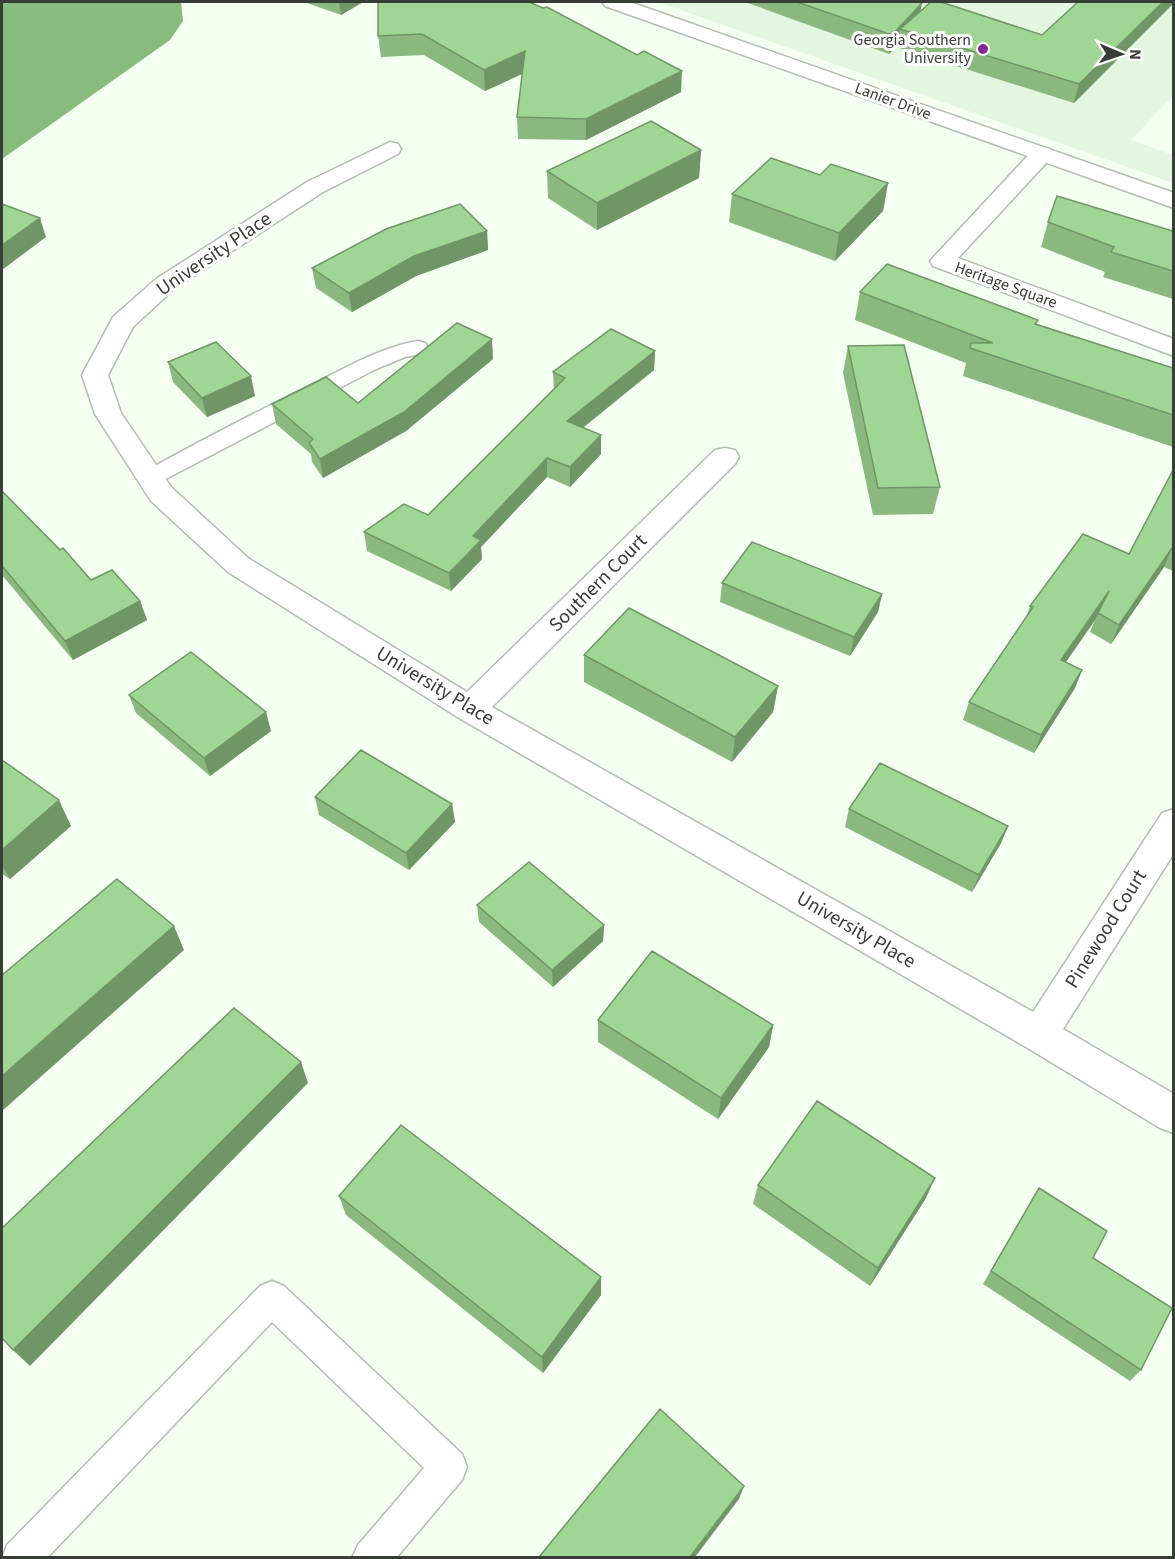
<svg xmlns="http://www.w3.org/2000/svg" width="1175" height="1559" font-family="'Source Sans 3',sans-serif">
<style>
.built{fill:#e3f6e0}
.water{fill:#87bc7c}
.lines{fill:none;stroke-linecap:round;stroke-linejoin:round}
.lane-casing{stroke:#b1bdae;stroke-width:3}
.street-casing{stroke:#b1bdae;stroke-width:3}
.secondary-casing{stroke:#b1bdae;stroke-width:3}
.lane{fill:#fff;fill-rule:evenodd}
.street{fill:#fff;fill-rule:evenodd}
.secondary{fill:#fff;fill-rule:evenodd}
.wall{fill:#8ab87f}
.shaded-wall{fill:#709668}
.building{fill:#a0d694;stroke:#709668;stroke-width:1.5}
.poi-dot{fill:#842a97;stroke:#fff;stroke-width:2}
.labels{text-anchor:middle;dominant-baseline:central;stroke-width:6;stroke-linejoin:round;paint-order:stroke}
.far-poi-label{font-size:16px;fill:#383d37;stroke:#fff;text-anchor:end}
.far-street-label{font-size:16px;fill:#383d37;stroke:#fff}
.street-label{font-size:20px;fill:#383d37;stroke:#fff}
</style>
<rect width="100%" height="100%" fill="#f4fef1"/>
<!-- built -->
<path class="built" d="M 658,2 L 1173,2 L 1173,96 L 1131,140 L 1173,155 L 1173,183 Z"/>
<!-- water -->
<path class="water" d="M 2,2 L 181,2 L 183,21 L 170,40 L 2,159 Z"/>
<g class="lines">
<!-- lane casing -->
<g class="lane-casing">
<path id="lane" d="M 418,341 L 425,343 L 429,348 L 425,353 L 405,357 L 374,370 L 158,483 L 150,486 L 142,483 L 139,478 L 142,473 C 200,441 258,411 317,382 C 350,366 381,347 418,341 Z
M 272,1281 L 284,1286 L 462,1454 L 467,1467 L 462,1480 L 396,1558 L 352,1558 L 358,1545 L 424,1468 L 272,1322 L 47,1558 L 2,1558 L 7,1545 L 260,1286 Z"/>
</g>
<!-- street casing -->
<g class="street-casing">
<path id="street" d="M 390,142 L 398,144 L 401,149 L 398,154 L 323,192 L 174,289 L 133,327 L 108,375 L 121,413 L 171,487 L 248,558 L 467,692 L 715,450 L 725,448 L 735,450 L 739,457 L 735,464 L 492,707 L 1033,1012 L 1162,813 L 1174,809 L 1174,853 L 1063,1029 L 1174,1094 L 1174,1133 L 1160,1128 L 1026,1047 L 459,718 L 228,572 L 151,501 L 95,414 L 82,375 L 113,317 L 156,279 L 307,182 Z
M 1042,147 L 1050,149 L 1053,154 L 1050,159 L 958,258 L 1174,339 L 1174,356 L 933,266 L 930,261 L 1034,149 Z"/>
</g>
<!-- secondary casing -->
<g class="secondary-casing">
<path id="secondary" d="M 602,2 L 630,2 L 1174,193 L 1174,208 L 605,6 Z"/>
</g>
<!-- lane -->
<use href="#lane" class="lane"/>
<!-- street -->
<use href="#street" class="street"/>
<!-- secondary -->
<use href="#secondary" class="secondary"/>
</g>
<!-- wall -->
<path class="wall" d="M 304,2 L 363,2 L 341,15 Z
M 378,2 L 681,92 L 586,140 L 518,139 L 517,117 L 522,74 L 485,91 L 424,55 L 381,57 L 378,36 Z
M 745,2 L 917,2 L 922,3 L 920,11 L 1042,35 L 1173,2 L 1074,103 L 896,47 L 897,45 L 889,54 Z
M 701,150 L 699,178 L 597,230 L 548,198 L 547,171 Z
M 820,175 L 888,183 L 883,211 L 835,261 L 729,222 L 732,194 Z
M 1048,222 L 1173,231 L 1173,299 L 1103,277 L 1105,272 L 1041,247 Z
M 487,231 L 488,250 L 416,276 L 352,312 L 316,288 L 312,268 Z
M 860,292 L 1038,320 L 1037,324 L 1173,368 L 1173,447 L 963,376 L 966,363 L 855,320 Z
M 848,346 L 940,487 L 933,514 L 873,515 L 843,373 Z
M 655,351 L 654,370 L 583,428 L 601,435 L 601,454 L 570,487 L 547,477 L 481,547 L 482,559 L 451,591 L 367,551 L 364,532 L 428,515 L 554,390 L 553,372 Z
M 493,359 L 406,431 L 323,478 L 312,462 L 311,454 L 276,424 L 272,404 L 358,403 Z
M 168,362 L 255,396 L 207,417 L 173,382 Z
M 1173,470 L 1173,571 L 1164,567 L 1111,644 L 1090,632 L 1095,620 L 1066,662 L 1082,670 L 1075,688 L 1034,753 L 963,720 L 969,702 L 1027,615 L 1030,606 L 1129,554 Z
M 2,491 L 91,580 L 140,601 L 147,620 L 73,660 L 2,575 Z
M 722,583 L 882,594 L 878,612 L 850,656 L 720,602 Z
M 584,655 L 778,686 L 773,712 L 732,762 L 584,682 Z
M 129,695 L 271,731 L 210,776 L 136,713 Z
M 2,760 L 71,826 L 10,879 L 2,874 Z
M 315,797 L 452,804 L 455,822 L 409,870 L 319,815 Z
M 849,809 L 1008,826 L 1001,843 L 972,892 L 845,827 Z
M 477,905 L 604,925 L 603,941 L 553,987 L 479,922 Z
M 598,1020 L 773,1025 L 769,1047 L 718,1119 L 598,1042 Z
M 758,1185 L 926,1198 L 870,1286 L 753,1204 Z
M 1039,1188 L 1093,1258 L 1141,1370 L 1130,1381 L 983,1284 Z
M 339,1196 L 601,1295 L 543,1373 L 346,1215 Z"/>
<!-- shaded-wall -->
<path class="shaded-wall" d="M 339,2 L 363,2 L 341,15 Z
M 1163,2 L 1173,2 L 1173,4 L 1074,103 L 1079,84 Z
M 922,3 L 918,21 L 900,29 L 897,45 L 889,54 L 892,35 Z
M 525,51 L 526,72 L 485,91 L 484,70 Z
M 682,71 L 681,92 L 586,140 L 586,119 Z
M 701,150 L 699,178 L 597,230 L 597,203 Z
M 888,183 L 883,211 L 835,261 L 839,233 Z
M 40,218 L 46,237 L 2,270 L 2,245 Z
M 487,231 L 488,250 L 416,276 L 352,312 L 349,293 L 414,256 Z
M 492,339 L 493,359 L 406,431 L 323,478 L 320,459 Z
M 655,351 L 654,370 L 567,440 L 567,421 Z
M 251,376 L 255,396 L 207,417 L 202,398 Z
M 601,435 L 601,454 L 570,487 L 570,467 Z
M 547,458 L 547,477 L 481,547 L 482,559 L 451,591 L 449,573 L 473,536 Z
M 1172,548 L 1164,567 L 1111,644 L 1119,625 Z
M 1109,591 L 1095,620 L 1054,679 L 1061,660 Z
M 882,594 L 878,612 L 850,656 L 854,637 Z
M 140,601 L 147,620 L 73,660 L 65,641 Z
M 1082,670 L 1075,688 L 1034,753 L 1041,735 Z
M 778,686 L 773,712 L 732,762 L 735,737 Z
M 266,712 L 271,731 L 210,776 L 204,758 Z
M 59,800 L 71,826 L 10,879 L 2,865 L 2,850 Z
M 452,804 L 455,822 L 409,870 L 406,853 Z
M 1008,826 L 1001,843 L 972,892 L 979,875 Z
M 604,925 L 603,941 L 553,987 L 552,970 Z
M 174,926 L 184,950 L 2,1111 L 2,1076 Z
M 773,1025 L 769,1047 L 718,1119 L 721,1098 Z
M 301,1062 L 308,1083 L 30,1366 L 13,1350 Z
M 935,1178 L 926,1198 L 870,1286 L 878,1268 Z
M 601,1277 L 601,1295 L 543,1373 L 542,1357 Z
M 744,1486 L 739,1499 L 695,1557 L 690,1557 Z"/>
<!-- building -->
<path class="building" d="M 378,2 L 529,2 L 543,8 L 547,7 L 637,55 L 644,51 L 682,71 L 586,119 L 517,117 L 525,51 L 484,70 L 422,34 L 378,36 Z
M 797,2 L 917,2 L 922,3 L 892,35 Z
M 931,2 L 941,2 L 1042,35 L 1078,2 L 1163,2 L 1079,84 L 900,29 Z
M 651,121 L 701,150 L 597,203 L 547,171 Z
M 771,158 L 820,175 L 831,164 L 888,183 L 839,233 L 732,194 Z
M 1057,196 L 1173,231 L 1173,271 L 1111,252 L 1114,247 L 1048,222 Z
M 2,204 L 40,218 L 2,245 Z
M 460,204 L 487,231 L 414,256 L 349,293 L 312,268 L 386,229 Z
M 887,264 L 1038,320 L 1035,324 L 1173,368 L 1173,415 L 970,348 L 971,343 L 993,343 L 860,292 Z
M 457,323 L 492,339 L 404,412 L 320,459 L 309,443 L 313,439 L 272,404 L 326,377 L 358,403 Z
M 611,329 L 655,351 L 567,421 L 601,435 L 570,467 L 547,458 L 473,536 L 481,540 L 449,573 L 364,532 L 404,504 L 428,515 L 565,378 L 553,372 Z
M 216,342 L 251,376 L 202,398 L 168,362 Z
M 904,345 L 940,487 L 878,488 L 848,346 Z
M 1173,470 L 1173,549 L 1172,548 L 1119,625 L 1098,613 L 1109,591 L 1061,660 L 1082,670 L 1041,735 L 969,702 L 1033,607 L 1030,606 L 1083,534 L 1129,554 Z
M 2,491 L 60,550 L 63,548 L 91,580 L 112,570 L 140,601 L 65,641 L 2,566 Z
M 752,542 L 882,594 L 854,637 L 722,583 Z
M 629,608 L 778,686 L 735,737 L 584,655 Z
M 191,652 L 266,712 L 204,758 L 129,695 Z
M 361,750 L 452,804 L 406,853 L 315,797 Z
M 2,760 L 59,800 L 2,850 Z
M 880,763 L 1008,826 L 979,875 L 849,809 Z
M 529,862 L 604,925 L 552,970 L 477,905 Z
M 117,879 L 174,926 L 2,1076 L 2,975 Z
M 652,951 L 773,1025 L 721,1098 L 598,1020 Z
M 234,1008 L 301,1062 L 13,1350 L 2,1338 L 2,1228 Z
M 817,1101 L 935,1178 L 878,1268 L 758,1185 Z
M 401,1125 L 601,1277 L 542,1357 L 339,1196 Z
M 1039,1188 L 1107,1231 L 1093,1258 L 1172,1308 L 1141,1370 L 991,1271 Z
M 660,1409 L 744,1486 L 690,1557 L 539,1557 Z"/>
<!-- markers -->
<circle class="poi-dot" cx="983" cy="49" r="6"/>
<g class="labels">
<!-- far-poi labels -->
<g class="far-poi-label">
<text x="971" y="40">Georgia Southern<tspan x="971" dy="18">University</tspan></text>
</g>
<!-- far-street labels -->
<g class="far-street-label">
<text transform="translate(893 101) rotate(20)">Lanier Drive</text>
<text transform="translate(1006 285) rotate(20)">Heritage Square</text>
</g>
<!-- street labels -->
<g class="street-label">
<text transform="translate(214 254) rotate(-34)">University Place</text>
<text transform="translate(598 583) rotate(-45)">Southern Court</text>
<text transform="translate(435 686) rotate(31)">University Place</text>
<text transform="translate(1106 929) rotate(-58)">Pinewood Court</text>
<text transform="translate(856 930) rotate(30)">University Place</text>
</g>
</g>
<!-- border -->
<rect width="1175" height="1559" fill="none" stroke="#383d37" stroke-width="6"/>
<!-- north arrow -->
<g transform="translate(1121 54) rotate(92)" stroke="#ffffff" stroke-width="4.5" paint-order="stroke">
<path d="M0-4.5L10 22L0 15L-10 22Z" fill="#383d37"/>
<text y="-9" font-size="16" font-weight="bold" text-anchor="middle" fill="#383d37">N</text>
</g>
</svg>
